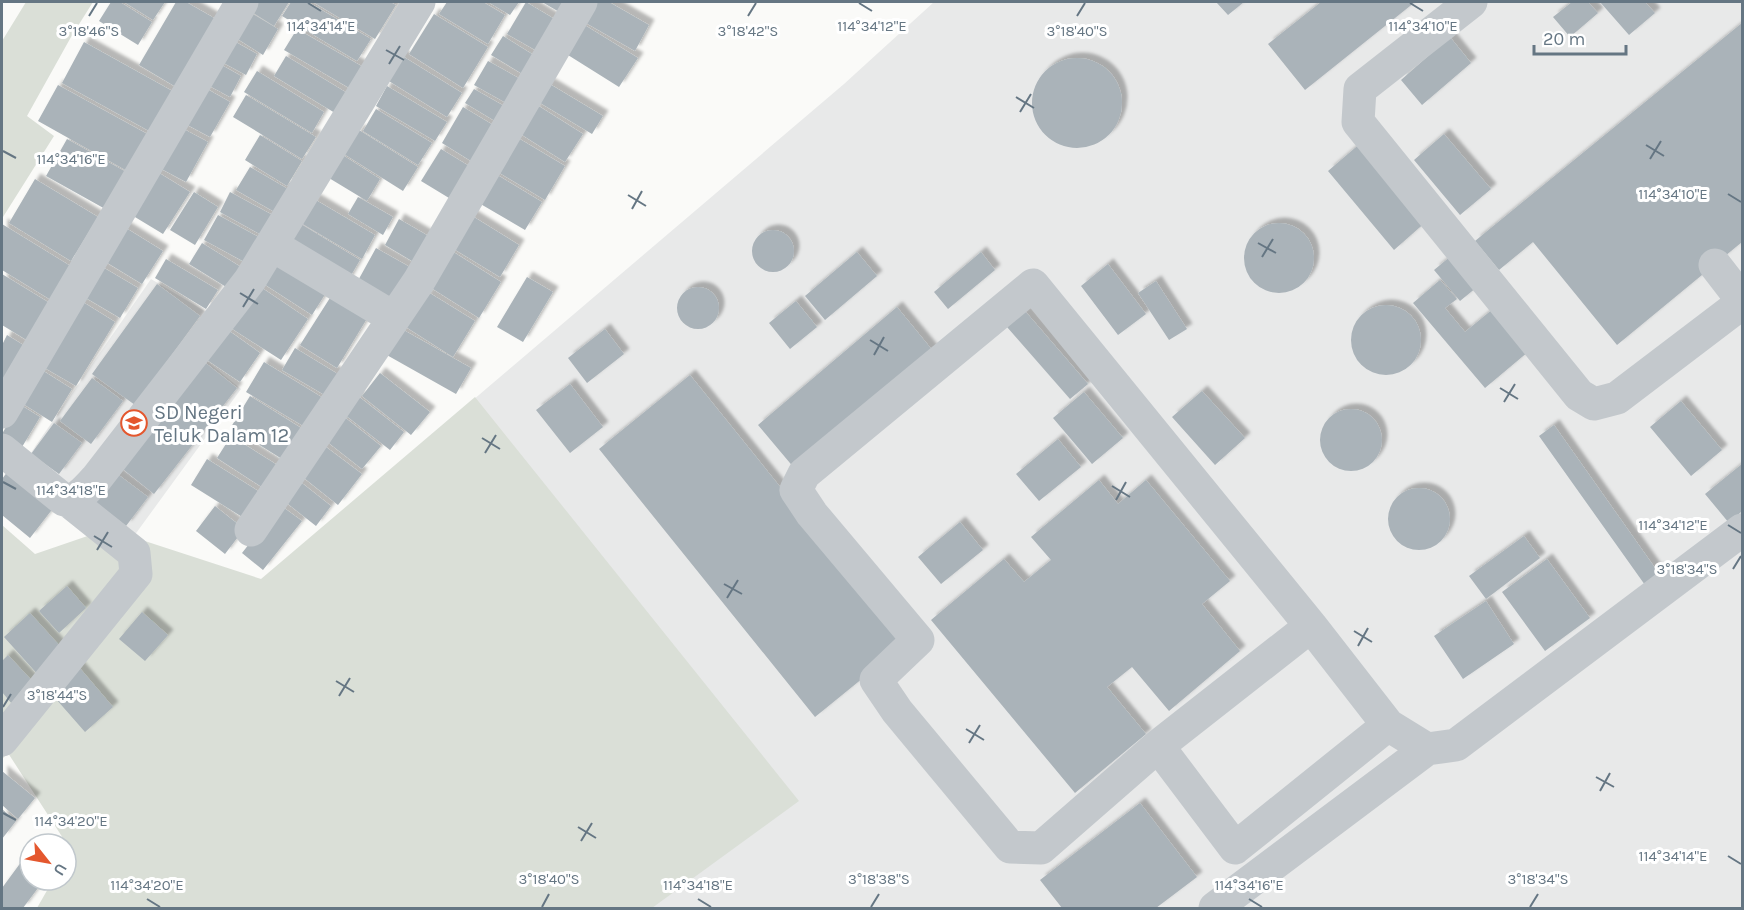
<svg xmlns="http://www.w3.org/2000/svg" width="1744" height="910" font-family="Karla,sans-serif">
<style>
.built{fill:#e8e9e9}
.green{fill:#dadfd7}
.building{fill:#aab3b9;filter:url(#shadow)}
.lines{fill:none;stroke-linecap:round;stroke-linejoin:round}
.minor{stroke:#c3c8cc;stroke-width:33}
.ticks{fill:none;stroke:#657683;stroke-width:2}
.labels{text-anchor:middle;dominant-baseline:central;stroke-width:6;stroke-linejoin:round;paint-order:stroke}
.poi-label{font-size:20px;fill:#657683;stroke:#fff;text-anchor:start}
.ticks-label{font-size:15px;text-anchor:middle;fill:#657683;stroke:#fff;stroke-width:6;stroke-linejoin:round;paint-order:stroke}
</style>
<defs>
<filter id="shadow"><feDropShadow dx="5.5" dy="-5.5" stdDeviation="1.5" flood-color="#0004"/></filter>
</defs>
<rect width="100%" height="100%" fill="#fafaf8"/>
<!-- built -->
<path class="built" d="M 934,2 L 1742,2 L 1742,908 L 478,908 L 277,567 L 844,84 Z
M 151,279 L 208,313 L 187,345 L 241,389 L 134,536 L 28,457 Z"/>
<!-- green -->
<path class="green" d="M 26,2 L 93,2 L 71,37 L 27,116 L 54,136 L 3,217 L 2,216 L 2,41 Z
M 475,397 L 799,801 L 652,908 L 37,908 L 53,880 L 66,880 L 66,857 L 70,849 L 8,753 L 2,759 L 2,525 L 35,554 L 108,529 L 261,579 Z"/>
<!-- building -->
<path class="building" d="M 111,2 L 120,2 L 152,22 L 138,45 L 99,21 Z
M 124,2 L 165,2 L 153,20 Z
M 176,2 L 186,2 L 221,22 L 181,90 L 139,65 Z
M 251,2 L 289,2 L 274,26 L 247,9 Z
M 291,2 L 308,2 L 371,39 L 357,61 L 282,16 Z
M 313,2 L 390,2 L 396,5 L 375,39 Z
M 447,2 L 483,2 L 505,15 L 488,44 L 439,14 Z
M 488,2 L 519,2 L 510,15 Z
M 526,2 L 556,20 L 537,51 L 507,34 Z
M 542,2 L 568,2 L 561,13 Z
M 589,2 L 609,2 L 649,25 L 635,51 L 579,19 Z
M 1216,2 L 1244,2 L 1228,15 Z
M 1321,2 L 1415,2 L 1305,90 L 1268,44 Z
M 1572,2 L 1588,2 L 1598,13 L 1570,37 L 1553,17 Z
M 1600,2 L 1645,2 L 1655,13 L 1629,35 Z
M 248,11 L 278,29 L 263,55 L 233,36 Z
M 434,14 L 488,47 L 463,88 L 409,54 Z
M 578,21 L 638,58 L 619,87 L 560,50 Z
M 1742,23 L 1742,242 L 1617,345 L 1533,242 L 1499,270 L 1475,241 Z
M 297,29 L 363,67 L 351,89 L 284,50 Z
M 503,36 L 535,56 L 524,75 L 491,55 Z
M 1450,37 L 1471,63 L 1422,105 L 1401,80 Z
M 232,40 L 257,54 L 246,75 L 220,61 Z
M 84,42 L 174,92 L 151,132 L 62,83 Z
M 399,54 L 462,93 L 447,117 L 384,78 Z
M 286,56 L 347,93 L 335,113 L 274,76 Z
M1032 103a45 45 0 1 1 90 0a45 45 0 1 1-90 0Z
M 488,61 L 522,80 L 508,104 L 474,85 Z
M 218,63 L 241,76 L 230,97 L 206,84 Z
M 257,71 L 324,112 L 312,133 L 244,92 Z
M 548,83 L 603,116 L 592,134 L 537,101 Z
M 58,85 L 149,135 L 129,172 L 38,121 Z
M 200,85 L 230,102 L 210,137 L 180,121 Z
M 387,86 L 447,122 L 435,141 L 376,106 Z
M 474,89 L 504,106 L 495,121 L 465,103 Z
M 246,95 L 316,137 L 302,159 L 233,117 Z
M 537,105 L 583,134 L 565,162 L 519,133 Z
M 463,107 L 493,125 L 471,161 L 442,143 Z
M 376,109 L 432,143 L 418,165 L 363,131 Z
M 178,126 L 208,142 L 186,182 L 156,166 Z
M 359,130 L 418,167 L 403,191 L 344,154 Z
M 1444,134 L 1491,189 L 1460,215 L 1414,160 Z
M 260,135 L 302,161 L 287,186 L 245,160 Z
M 513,135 L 565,166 L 545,200 L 493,169 Z
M 67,139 L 128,173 L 107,210 L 46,176 Z
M 1362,142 L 1428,220 L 1394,250 L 1328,171 Z
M 441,149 L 469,166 L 449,198 L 421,181 Z
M 338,152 L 380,179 L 367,201 L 324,175 Z
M 250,167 L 293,192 L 280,215 L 236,190 Z
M 151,168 L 190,192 L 163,234 L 125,211 Z
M 489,170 L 542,202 L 525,230 L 472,199 Z
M 35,179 L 98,217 L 71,261 L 9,223 Z
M 194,192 L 218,207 L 195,245 L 170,230 Z
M 230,192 L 278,218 L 267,238 L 220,212 Z
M 358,197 L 393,217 L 383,235 L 348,214 Z
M 314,199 L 375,235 L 362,259 L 301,223 Z
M 469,214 L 519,245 L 500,277 L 449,246 Z
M 218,215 L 264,240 L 250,265 L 204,240 Z
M 399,219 L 437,241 L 422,267 L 385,245 Z
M 296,221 L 360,260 L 346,284 L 281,245 Z
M1244 258a35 35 0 1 1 70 0a35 35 0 1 1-70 0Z
M 2,224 L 72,267 L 51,300 L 2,270 Z
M 121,225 L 163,251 L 142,284 L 101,259 Z
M752 251a21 21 0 1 1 42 0a21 21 0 1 1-42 0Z
M 202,243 L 244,269 L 231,290 L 189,264 Z
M 376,248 L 415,270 L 393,308 L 355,286 Z
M 447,248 L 501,282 L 479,318 L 425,284 Z
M 280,252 L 331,285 L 312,315 L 261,282 Z
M 857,252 L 877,276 L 825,320 L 805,296 Z
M 981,252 L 995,270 L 948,309 L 934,292 Z
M 1451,256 L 1477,287 L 1460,301 L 1434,270 Z
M 166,259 L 218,290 L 206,309 L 155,278 Z
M 1108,264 L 1146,314 L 1118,335 L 1081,286 Z
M 99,265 L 138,288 L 120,318 L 81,295 Z
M 2,274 L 56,307 L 33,344 L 2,325 Z
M 527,277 L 553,292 L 523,342 L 497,327 Z
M 1440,280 L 1457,299 L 1445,308 L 1465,332 L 1499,304 L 1534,347 L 1485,388 L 1413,303 Z
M 1156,281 L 1187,329 L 1169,340 L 1138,293 Z
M 157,284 L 200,316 L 135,405 L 92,374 Z
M 259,286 L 308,319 L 281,360 L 231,328 Z
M677 308a21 21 0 1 1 42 0a21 21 0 1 1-42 0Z
M 335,290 L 371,312 L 337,368 L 300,345 Z
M 428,292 L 475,321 L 453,357 L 406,327 Z
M 78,299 L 115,322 L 76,386 L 38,364 Z
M 796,301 L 817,327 L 790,349 L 769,323 Z
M1351 340a35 35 0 1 1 70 0a35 35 0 1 1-70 0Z
M 897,307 L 933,351 L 795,469 L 758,425 Z
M 1025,311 L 1088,384 L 1070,399 L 1007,327 Z
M 225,328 L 260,353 L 240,382 L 204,358 Z
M 400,328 L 471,368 L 456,394 L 385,354 Z
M 605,329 L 624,354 L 587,383 L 568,358 Z
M 7,335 L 33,351 L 2,403 L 2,345 Z
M 295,348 L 341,376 L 328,397 L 282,370 Z
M 198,357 L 237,388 L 154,494 L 114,462 Z
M 264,362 L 323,398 L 305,427 L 246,392 Z
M 37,367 L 72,389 L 52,422 L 17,400 Z
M 380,373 L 430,412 L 411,435 L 362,396 Z
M 690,375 L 906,643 L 815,717 L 599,449 Z
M 92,378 L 123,401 L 91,444 L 60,421 Z
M 570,384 L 603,427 L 570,453 L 536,410 Z
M 1202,391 L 1245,438 L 1215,465 L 1172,417 Z
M 1084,392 L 1123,438 L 1092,464 L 1053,418 Z
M 250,396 L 301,428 L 282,459 L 231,427 Z
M 358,396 L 404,432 L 390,450 L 344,414 Z
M 1681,401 L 1722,450 L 1691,476 L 1650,427 Z
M 19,404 L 40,417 L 22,447 L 2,434 Z
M1320 440a31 31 0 1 1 62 0a31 31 0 1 1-62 0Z
M 343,416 L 381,446 L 362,469 L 325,440 Z
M 54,423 L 82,443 L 59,474 L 31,454 Z
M 1554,425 L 1660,575 L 1645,585 L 1539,436 Z
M 231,436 L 282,468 L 268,491 L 217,458 Z
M 1058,439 L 1081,467 L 1039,501 L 1016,474 Z
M 322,444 L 362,474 L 338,505 L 299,474 Z
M 207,459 L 263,494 L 247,520 L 191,485 Z
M 1742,464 L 1742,511 L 1729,523 L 1705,494 Z
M 112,470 L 148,497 L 126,526 L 90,498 Z
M 8,471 L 54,507 L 30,538 L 2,515 L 2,479 Z
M 298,480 L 331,506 L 316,526 L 283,500 Z
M 1099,480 L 1118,504 L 1146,480 L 1230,581 L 1202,604 L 1240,651 L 1169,711 L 1132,667 L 1107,687 L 1146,734 L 1075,793 L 931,620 L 1004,559 L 1024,582 L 1051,560 L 1031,537 Z
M1388 519a31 31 0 1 1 62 0a31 31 0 1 1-62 0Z
M 280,505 L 302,521 L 263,570 L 242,553 Z
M 215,506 L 244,529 L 225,554 L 196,531 Z
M 960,522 L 983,550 L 941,584 L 918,557 Z
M 1524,536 L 1540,558 L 1486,599 L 1469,576 Z
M 1547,559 L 1590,618 L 1545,651 L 1502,592 Z
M 67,586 L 86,608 L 59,633 L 39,611 Z
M 1486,601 L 1514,644 L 1463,679 L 1434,636 Z
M 142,612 L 168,635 L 145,661 L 119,639 Z
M 30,613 L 68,655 L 41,678 L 4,637 Z
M 8,655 L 35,684 L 12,704 L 2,692 L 2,661 Z
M 78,666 L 113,707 L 85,732 L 49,691 Z
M 2,771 L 35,798 L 18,819 L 2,805 Z
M 1140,803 L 1197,877 L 1156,908 L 1062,908 L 1040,880 Z
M 2,809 L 16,821 L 2,839 Z
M 30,850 L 30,880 L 44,880 L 23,908 L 4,908 L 2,907 L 2,888 Z"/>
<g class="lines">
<!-- minor -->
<path class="minor" d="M 1471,2 L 1360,89 L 1358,122 L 1579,395 L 1594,404 L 1617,398 L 1742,303
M 272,245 L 394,318
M 1715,265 L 1742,300
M 2,412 L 242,2
M 2,450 L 64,500 C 77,502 87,488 96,479 L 250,280 L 419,2
M 251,530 L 419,281 L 581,2
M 1311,626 L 1158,746 L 1041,848 L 1010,847 L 897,711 L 876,680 L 918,640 L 812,514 L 796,490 L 804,474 L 1033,285 L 1311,626 L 1388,725 L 1427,749 L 1456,745 L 1742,530
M 2,740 L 136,574 L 134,553 L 69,501
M 1158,746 L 1235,848 L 1388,725
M 1215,908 L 1427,749"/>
</g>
<!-- ticks -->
<path class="ticks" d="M 308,3 L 321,11M 859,3 L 872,11M 1410,3 L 1423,11M 89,16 L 97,3M 748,16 L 756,3M 1077,16 L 1085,3M 386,50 L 404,60M 389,64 L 400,46M 1016,97 L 1034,108M 1020,112 L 1031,94M 1646,145 L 1664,156M 3,151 L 16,158M 1650,159 L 1661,141M 1728,194 L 1741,202M 628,195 L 646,206M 632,209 L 642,191M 1258,243 L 1276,253M 1262,257 L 1273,239M 240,293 L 258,304M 243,307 L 254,289M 870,340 L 888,351M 874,355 L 884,337M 1500,388 L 1518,399M 1504,402 L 1515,384M 482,438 L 500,449M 485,453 L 496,435M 3,482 L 16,489M 1112,486 L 1130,497M 1116,500 L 1126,482M 1728,525 L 1741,533M 94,536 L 112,547M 97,550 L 108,532M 1733,569 L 1741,556M 724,584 L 742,594M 727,598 L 738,580M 1354,631 L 1372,642M 1358,646 L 1368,628M 336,681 L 354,692M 339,696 L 350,678M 3,707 L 11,694M 966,729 L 984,740M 969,743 L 980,725M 1596,777 L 1614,787M 1600,791 L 1610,773M 3,813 L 16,820M 578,827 L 596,838M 581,841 L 592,823M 1728,856 L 1741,864M 147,899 L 160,907M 698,899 L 711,907M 1249,899 L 1262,907M 542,907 L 549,894M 871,907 L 879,894M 1530,907 L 1538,894"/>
<!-- icons -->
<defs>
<g id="school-ring" transform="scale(1.35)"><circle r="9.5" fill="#fff" stroke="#e4572e" stroke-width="1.5"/><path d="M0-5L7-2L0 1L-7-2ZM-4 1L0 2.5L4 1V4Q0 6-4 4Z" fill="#e4572e"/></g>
</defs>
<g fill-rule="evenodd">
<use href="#school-ring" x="134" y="423"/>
</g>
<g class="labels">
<!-- poi labels -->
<g class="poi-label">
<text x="154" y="412">SD Negeri<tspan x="154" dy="23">Teluk Dalam 12</tspan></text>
</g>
</g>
<g class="ticks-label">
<text x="321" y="31">114°34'14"E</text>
<text x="872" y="31">114°34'12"E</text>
<text x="1423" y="31">114°34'10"E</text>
<text x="89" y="36">3°18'46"S</text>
<text x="748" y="36">3°18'42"S</text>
<text x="1077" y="36">3°18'40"S</text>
<text x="71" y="164">114°34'16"E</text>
<text x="1673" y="199">114°34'10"E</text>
<text x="71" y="495">114°34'18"E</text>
<text x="1673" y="530">114°34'12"E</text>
<text x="1687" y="574">3°18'34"S</text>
<text x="57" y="700">3°18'44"S</text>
<text x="71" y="826">114°34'20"E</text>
<text x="1673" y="861">114°34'14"E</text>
<text x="549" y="884">3°18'40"S</text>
<text x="879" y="884">3°18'38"S</text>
<text x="1538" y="884">3°18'34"S</text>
<text x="147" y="890">114°34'20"E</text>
<text x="698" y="890">114°34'18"E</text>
<text x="1249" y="890">114°34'16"E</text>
</g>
<!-- border -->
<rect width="1744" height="910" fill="none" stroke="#657683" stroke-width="6"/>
<!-- north arrow -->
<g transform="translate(48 862) rotate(121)"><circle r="28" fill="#ffffff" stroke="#c1c8cd" stroke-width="1.5"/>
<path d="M0-4.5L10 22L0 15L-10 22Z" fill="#e4572e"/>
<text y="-9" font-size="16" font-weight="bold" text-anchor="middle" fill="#657683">U</text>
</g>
<!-- scale -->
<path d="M1534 45v9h92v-9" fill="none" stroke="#657683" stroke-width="3"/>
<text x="1543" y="45" font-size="18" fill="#657683" stroke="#ffffff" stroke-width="4.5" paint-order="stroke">20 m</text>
</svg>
